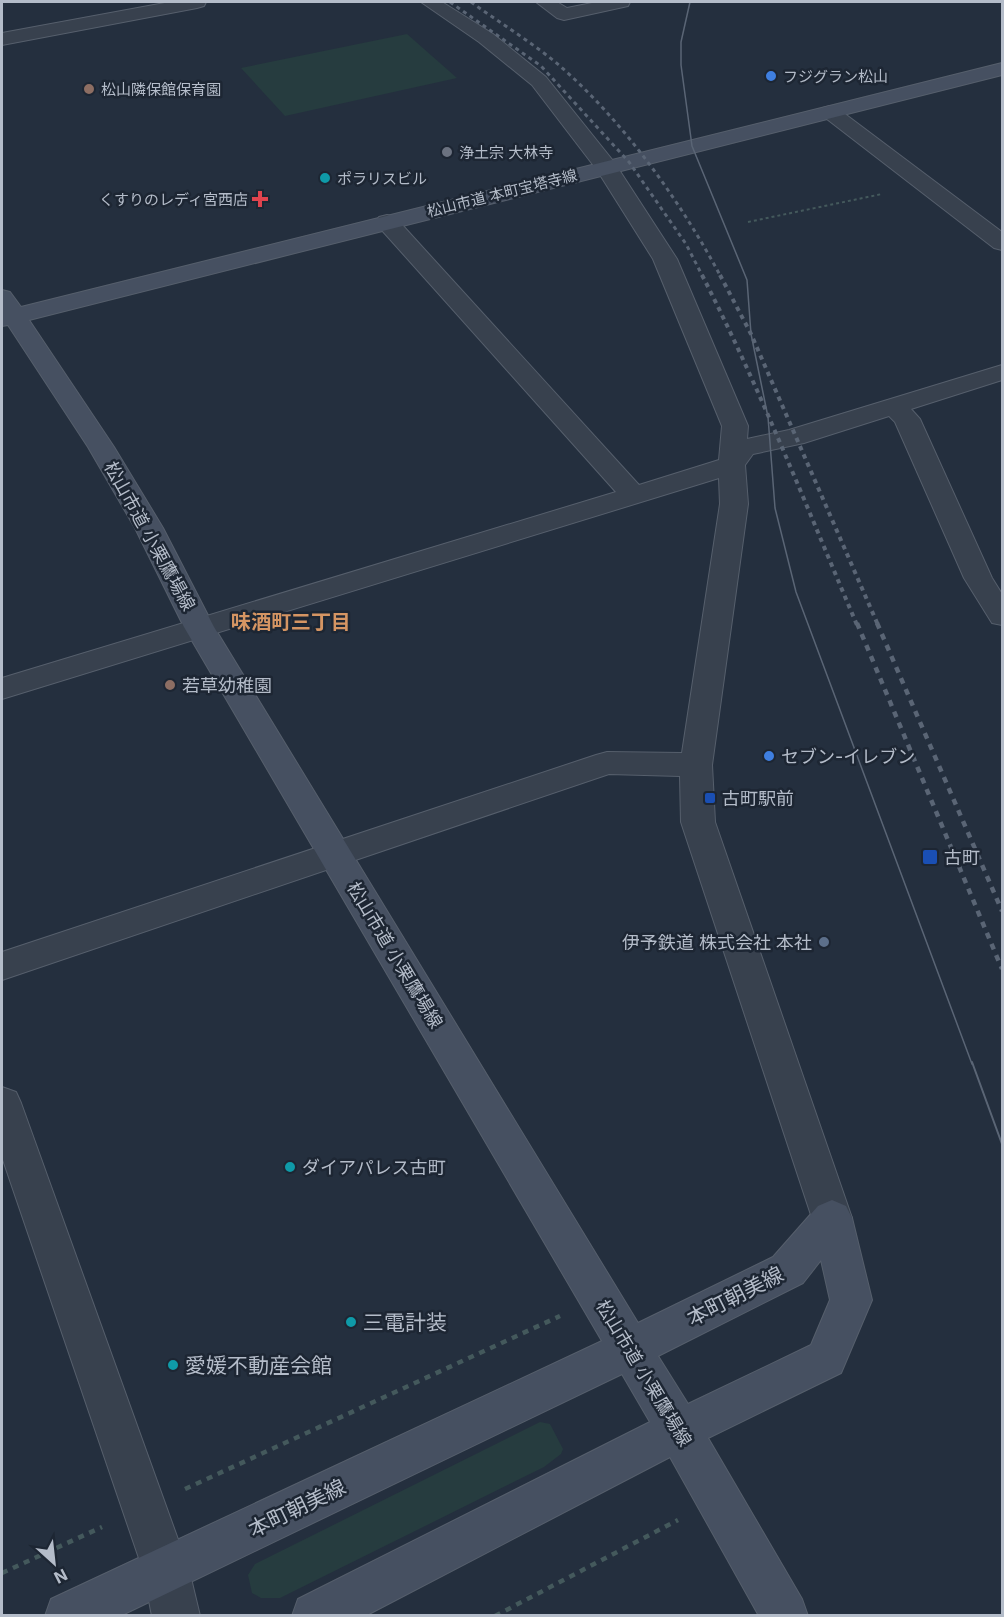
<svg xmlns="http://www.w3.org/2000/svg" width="1004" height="1617" font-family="Inter,'Noto Sans JP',sans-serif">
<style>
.green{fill:#263c3f}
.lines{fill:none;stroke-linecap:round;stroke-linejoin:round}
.street-casing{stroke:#565f6c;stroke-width:2}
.secondary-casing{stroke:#565f6c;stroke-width:2}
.path-far1{stroke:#44595c;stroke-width:2;stroke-dasharray:3 3;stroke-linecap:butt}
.path{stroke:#44595c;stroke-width:4.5;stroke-dasharray:6 6;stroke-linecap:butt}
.street{fill:#38414e;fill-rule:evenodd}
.secondary{fill:#465061;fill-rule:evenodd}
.tram-far1{stroke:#5a6575;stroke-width:1.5}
.tram{stroke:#5a6575;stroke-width:2}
.rail-far2{stroke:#5a6575;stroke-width:3;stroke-dasharray:4 4;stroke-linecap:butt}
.rail-far1{stroke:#5a6575;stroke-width:4;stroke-dasharray:4.5 4.5;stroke-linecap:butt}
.rail{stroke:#5a6575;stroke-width:4.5;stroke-dasharray:6 6;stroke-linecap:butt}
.shop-dot{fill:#3f7fe0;stroke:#1d2633;stroke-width:2}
.education-dot{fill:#8d6e63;stroke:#1d2633;stroke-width:2}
.worship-dot{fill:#6b7280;stroke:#1d2633;stroke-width:2}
.culture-dot{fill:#0f9aa8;stroke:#1d2633;stroke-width:2}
.health-dot{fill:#e0444e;stroke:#1d2633;stroke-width:2}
.transit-dot{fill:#1a4fb4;stroke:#1d2633;stroke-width:2}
.service-dot{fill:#5c6f8a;stroke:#1d2633;stroke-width:2}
.labels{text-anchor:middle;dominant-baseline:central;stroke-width:5;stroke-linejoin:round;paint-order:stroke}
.far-poi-label{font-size:15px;fill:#b4bcc9;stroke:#1d2633;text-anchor:start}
.far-street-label{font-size:15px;fill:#b4bcc9;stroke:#1d2633}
.street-label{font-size:18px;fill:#b4bcc9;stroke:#1d2633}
.poi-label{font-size:18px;fill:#b4bcc9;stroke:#1d2633;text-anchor:start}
.neighbourhood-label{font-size:20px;font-weight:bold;fill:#d59563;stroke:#1d2633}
.near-street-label{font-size:21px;fill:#b4bcc9;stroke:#1d2633}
.near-poi-label{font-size:21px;fill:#b4bcc9;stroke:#1d2633;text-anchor:start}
</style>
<rect width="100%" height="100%" fill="#242f3e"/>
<!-- green -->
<path class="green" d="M 407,34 L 457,78 L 285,116 L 241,68 Z
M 540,1422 L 550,1424 L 563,1449 L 561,1454 L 544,1467 L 280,1598 L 261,1598 L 252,1593 L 248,1575 L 255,1564 Z"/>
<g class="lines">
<!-- street casing -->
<g class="street-casing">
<path id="street" d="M 170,2 L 206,2 L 204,6 L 197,8 L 2,45 L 2,33 Z
M 421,2 L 442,2 L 493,34 L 546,77 L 614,162 L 677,259 L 748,426 L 747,439 L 789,430 L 1002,365 L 1002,380 L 911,409 L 920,419 L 992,578 L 1002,594 L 1002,625 L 992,623 L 964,578 L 895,422 L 889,416 L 804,443 L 753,454 L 745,465 L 748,504 L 712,765 L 715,822 L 852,1218 L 846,1230 L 832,1236 L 818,1230 L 812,1218 L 681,822 L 680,776 L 609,774 L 2,980 L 2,952 L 596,755 L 607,752 L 682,753 L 720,504 L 719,478 L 2,699 L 2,678 L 616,492 L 379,227 L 376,222 L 379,217 L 387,215 L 395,217 L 639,485 L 719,460 L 722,426 L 653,259 L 597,170 L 532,85 L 479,42 Z
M 536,2 L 557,2 L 567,8 L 597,2 L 630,2 L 628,6 L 564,20 L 557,18 Z
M 830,106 L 837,108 L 1002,232 L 1002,250 L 994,248 L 823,116 L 820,112 L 823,108 Z
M 2,1087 L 16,1092 L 21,1103 L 189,1570 L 200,1616 L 152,1616 L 143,1570 L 2,1157 Z"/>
</g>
<!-- secondary casing -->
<g class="secondary-casing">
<path id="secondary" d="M 1002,63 L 1002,75 L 29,320 L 114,447 L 163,528 L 214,627 L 638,1323 L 773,1257 L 818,1206 L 832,1200 L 846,1206 L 852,1218 L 872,1300 L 841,1373 L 708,1438 L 802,1599 L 808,1616 L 759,1616 L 670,1457 L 365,1616 L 292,1616 L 298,1599 L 650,1422 L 622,1374 L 120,1616 L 45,1616 L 51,1599 L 602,1341 L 184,627 L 135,528 L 88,447 L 8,325 L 2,326 L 2,290 L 10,292 L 21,307 ZM 821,1260 L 830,1300 L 811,1345 L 688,1404 L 658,1356 L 803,1283 Z"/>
</g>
<!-- path-far1 -->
<path class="path-far1" d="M 748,222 L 882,194"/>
<!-- path -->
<path class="path" d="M 185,1489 L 560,1316
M 2,1573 L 102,1527
M 495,1616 L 678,1520"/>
<!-- street -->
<use href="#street" class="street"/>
<!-- secondary -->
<use href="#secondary" class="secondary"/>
<!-- tram-far1 -->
<path class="tram-far1" d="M 690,2 L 681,42 L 681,65 L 692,146 L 747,280 L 751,334 L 768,417 L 775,508 L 796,592 L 972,1064"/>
<!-- tram -->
<path class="tram" d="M 972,1062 L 1002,1144"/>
<!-- rail-far2 -->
<path class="rail-far2" d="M 450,2 L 541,66 L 629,162 L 686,244 L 703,277
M 471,2 C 500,23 533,43 560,66 C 624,122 681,202 721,277"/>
<!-- rail-far1 -->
<path class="rail-far1" d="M 702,275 C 760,388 807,508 857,625
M 720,275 L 751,334 L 878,625"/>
<!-- rail -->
<path class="rail" d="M 857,623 L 1002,969
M 877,623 L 1002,911"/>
</g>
<!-- markers -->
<g class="shop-dot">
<circle cx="771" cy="76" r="6"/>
<circle cx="769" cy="756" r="6"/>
</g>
<g class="education-dot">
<circle cx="89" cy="89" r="6"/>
<circle cx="170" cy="685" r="6"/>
</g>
<circle class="worship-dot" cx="447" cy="152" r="6"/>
<g class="culture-dot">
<circle cx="325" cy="178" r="6"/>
<circle cx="290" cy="1167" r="6"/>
<circle cx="351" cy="1322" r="6"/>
<circle cx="173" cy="1365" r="6"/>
</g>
<path class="health-dot" d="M257 190h6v6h6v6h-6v6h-6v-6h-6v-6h6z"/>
<g class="transit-dot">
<rect x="704" y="792" width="12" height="12" rx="3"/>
<rect x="922" y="849" width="16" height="16" rx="3"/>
</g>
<circle class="service-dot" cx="824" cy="942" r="6"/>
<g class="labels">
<!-- far-poi labels -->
<g class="far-poi-label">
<text x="783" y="76">フジグラン松山</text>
<text x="101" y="89">松山隣保館保育園</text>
<text x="459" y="152">浄土宗 大林寺</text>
<text x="337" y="178">ポラリスビル</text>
<text x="248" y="199" text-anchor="end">くすりのレディ宮西店</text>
</g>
<!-- far-street labels -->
<g class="far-street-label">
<text transform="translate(502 193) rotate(-14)">松山市道 本町宝塔寺線</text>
</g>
<!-- street labels -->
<g class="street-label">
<text transform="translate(150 536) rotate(61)">松山市道 小栗鷹場線</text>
<text transform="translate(395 955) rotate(59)">松山市道 小栗鷹場線</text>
<text transform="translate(644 1373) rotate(59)">松山市道 小栗鷹場線</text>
</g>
<!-- poi labels -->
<g class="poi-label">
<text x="182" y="685">若草幼稚園</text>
<text x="781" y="756">セブン-イレブン</text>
<text x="722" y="798">古町駅前</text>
<text x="944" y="857">古町</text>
<text x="812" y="942" text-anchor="end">伊予鉄道 株式会社 本社</text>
<text x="302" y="1167">ダイアパレス古町</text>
</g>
<!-- neighbourhood labels -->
<g class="neighbourhood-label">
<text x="291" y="622">味酒町三丁目</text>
</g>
<!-- near-street labels -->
<g class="near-street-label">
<text transform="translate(735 1296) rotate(-27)">本町朝美線</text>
<text transform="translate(297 1508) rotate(-26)">本町朝美線</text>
</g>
<!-- near-poi labels -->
<g class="near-poi-label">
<text x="363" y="1322">三電計装</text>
<text x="185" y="1365">愛媛不動産会館</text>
</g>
</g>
<!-- border -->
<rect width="1004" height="1617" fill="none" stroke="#b4bcc9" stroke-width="6"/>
<!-- north arrow -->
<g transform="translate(54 1563) rotate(153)" stroke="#1d2633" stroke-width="4.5" paint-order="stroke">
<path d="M0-4.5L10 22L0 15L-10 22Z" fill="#b4bcc9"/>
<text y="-9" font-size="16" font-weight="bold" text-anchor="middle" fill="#b4bcc9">N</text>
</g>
</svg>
